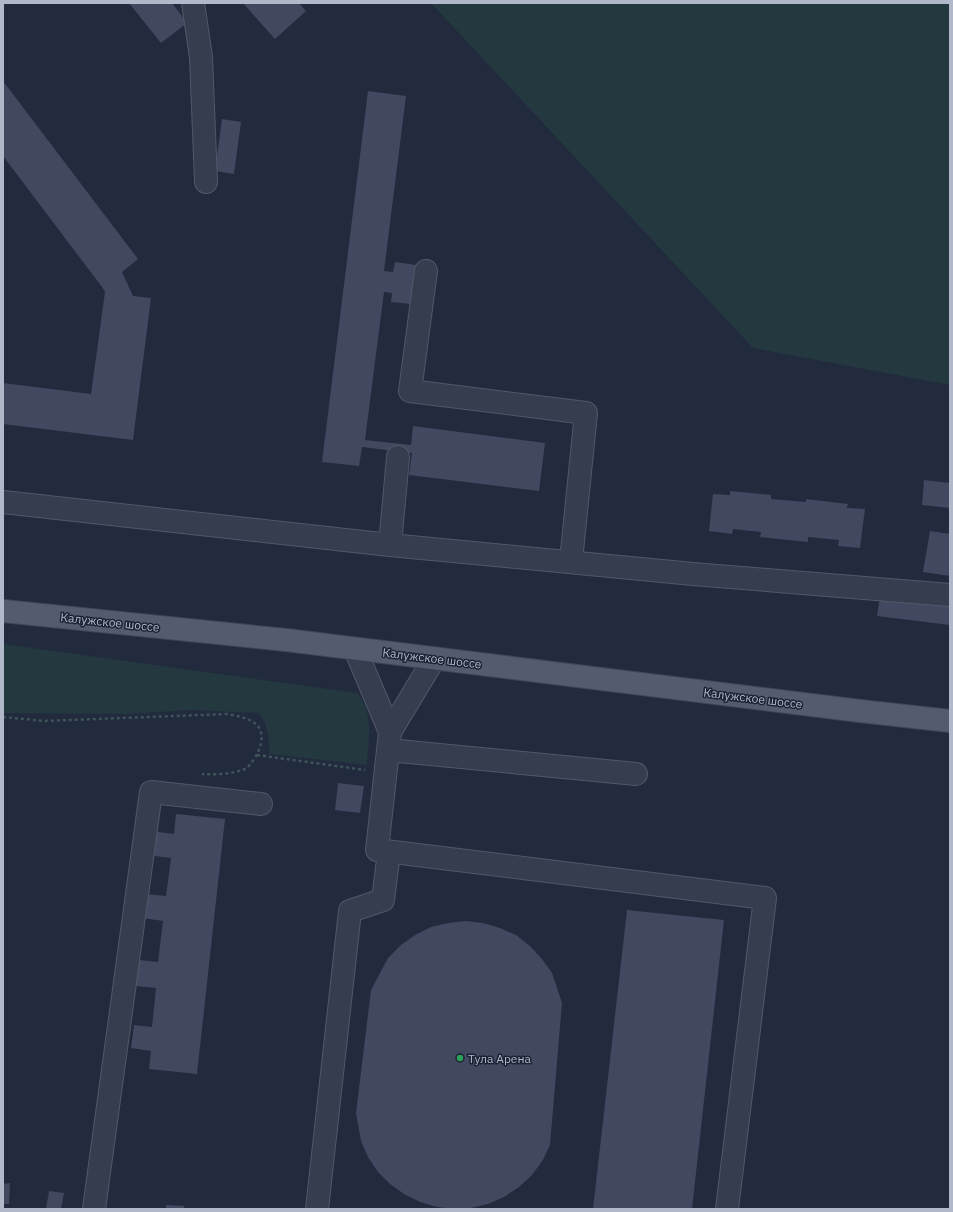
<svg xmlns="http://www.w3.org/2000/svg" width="953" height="1212" font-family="'IBM Plex Sans',sans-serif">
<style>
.green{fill:#24383f}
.building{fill:#404960}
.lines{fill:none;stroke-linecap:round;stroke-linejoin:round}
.minor-casing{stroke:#515869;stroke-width:24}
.major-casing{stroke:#3f4657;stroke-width:24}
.path{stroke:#3f5459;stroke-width:2.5;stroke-dasharray:3 3;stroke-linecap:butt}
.minor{stroke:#363d4e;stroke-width:22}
.major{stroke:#535b6e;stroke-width:22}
.leisure-dot{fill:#2e9e5b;stroke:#1b2233;stroke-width:1.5}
.labels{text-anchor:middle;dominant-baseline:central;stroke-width:3;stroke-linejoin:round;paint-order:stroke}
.street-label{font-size:12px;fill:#b1b8c9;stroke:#1b2233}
.poi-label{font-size:12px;fill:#b1b8c9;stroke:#1b2233;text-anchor:start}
</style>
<rect width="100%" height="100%" fill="#222a3e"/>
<!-- green -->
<path class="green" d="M 431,3 L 950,3 L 950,385 L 753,348 Z
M 3,644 L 357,693 C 375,715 368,739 367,765 L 270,754 C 268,740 269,723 258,713 L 192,710 L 126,714 L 3,713 Z"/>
<!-- building -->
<path class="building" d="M 129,3 L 172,3 L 187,23 L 161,43 Z
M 243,3 L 299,3 L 306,11 L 275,39 Z
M 3,81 L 138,259 L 122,272 L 133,296 L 151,298 L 133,440 L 3,424 L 3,383 L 91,394 L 105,292 L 102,287 L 3,156 Z
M 368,91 L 406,96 L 384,271 L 393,272 L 395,262 L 416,265 L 411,304 L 391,302 L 392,293 L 384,292 L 365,440 L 411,445 L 413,426 L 545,443 L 539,491 L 409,475 L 412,453 L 362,447 L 359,466 L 322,462 Z
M 222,119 L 241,122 L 234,174 L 215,171 Z
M 924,480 L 950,483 L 950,508 L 922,505 Z
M 730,491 L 771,495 L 771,499 L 806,502 L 806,499 L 848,504 L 847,508 L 865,509 L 860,548 L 838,546 L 839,540 L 808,537 L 808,542 L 760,537 L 761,532 L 733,529 L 732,534 L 709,531 L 713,494 L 730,495 Z
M 930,531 L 950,534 L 950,576 L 923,572 Z
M 880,597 L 950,605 L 950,625 L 877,616 Z
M 338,783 L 364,786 L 360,813 L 335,810 Z
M 176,814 L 225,819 L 197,1074 L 149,1069 L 151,1051 L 131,1048 L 134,1025 L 152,1027 L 156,988 L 136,986 L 139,960 L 158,962 L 163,921 L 143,918 L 145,894 L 166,896 L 171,858 L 147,855 L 150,831 L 174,834 Z
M 627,910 L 724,920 L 692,1209 L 593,1209 Z
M 465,921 L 483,923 L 500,928 L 516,935 L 530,946 L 542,959 L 552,973 L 562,1003 L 550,1145 L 543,1160 L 532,1175 L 519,1187 L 504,1197 L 488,1204 L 471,1208 L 454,1209 L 437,1207 L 420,1202 L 404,1194 L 390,1184 L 378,1172 L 368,1157 L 361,1141 L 356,1113 L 371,990 L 388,958 L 401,945 L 415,935 L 431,927 L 448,923 Z
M 10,1183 L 9,1204 L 3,1204 L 3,1184 Z
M 49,1191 L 64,1193 L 61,1209 L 46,1209 Z
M 166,1205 L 184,1206 L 184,1209 L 166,1209 Z"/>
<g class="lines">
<!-- minor casing -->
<g class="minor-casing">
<path id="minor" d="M 193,3 L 201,57 L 206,182
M 426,271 L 410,391 L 586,413 L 571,561
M 3,502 L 390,545 L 693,574 L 950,595
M 390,545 L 398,457
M 355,649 L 390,732
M 434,659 L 390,732 L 377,850 L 765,898 L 727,1209
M 388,750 L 636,774
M 94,1209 L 151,792 L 261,804
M 317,1209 L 350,911 L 383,900 L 389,852"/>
</g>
<!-- major casing -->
<g class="major-casing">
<path id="major" d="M 3,611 L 286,640 L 860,711 L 950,721"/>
</g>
<!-- path -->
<path class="path" d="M 3,717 L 44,721 L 227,714 C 250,718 270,724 258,752 C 256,757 249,767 245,769 C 232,774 215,775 202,774
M 257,755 L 365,770"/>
<!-- minor -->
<use href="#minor" class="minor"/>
<!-- major -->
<use href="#major" class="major"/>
</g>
<!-- markers -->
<circle class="leisure-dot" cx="460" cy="1058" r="4"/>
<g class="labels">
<!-- street labels -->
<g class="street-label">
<text transform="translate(110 622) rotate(6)">Калужское шоссе</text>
<text transform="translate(432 658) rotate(7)">Калужское шоссе</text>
<text transform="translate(753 698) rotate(7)">Калужское шоссе</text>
</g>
<!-- poi labels -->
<g class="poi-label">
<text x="468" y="1058">Тула Арена</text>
</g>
</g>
<!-- border -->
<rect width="953" height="1212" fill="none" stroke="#b1b8c9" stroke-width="8"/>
</svg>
